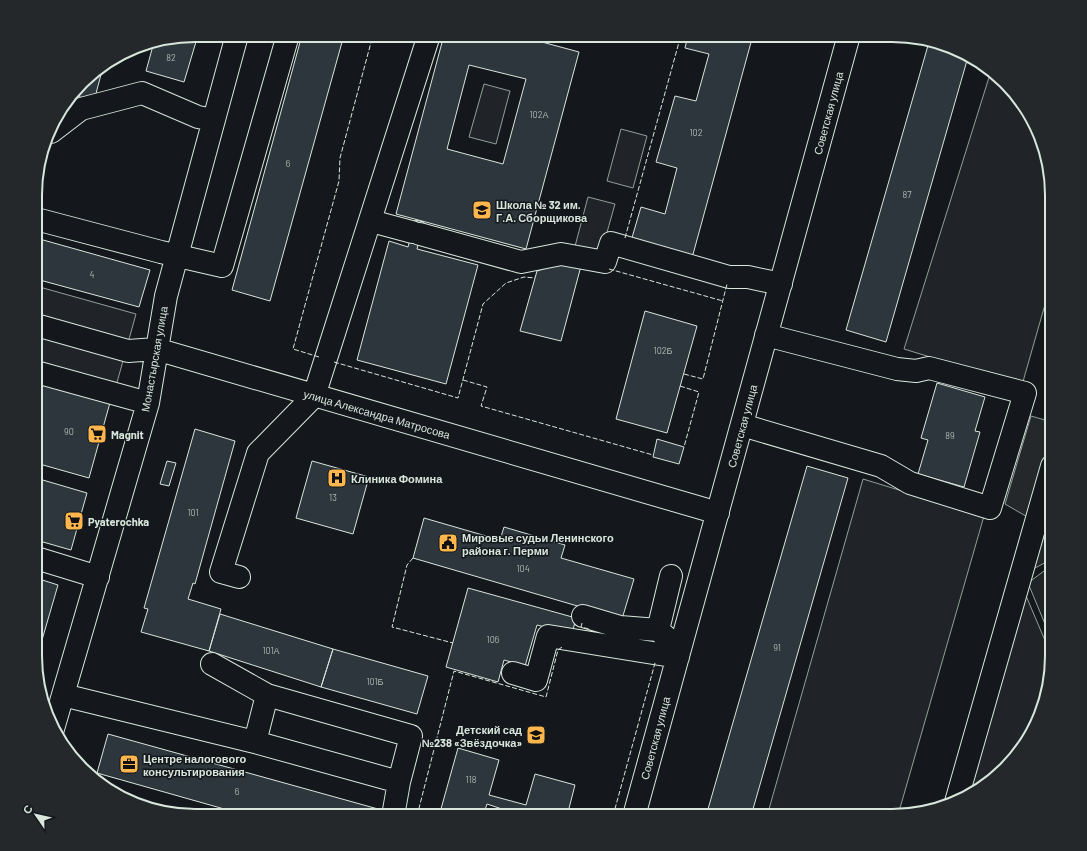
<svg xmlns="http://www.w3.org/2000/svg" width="1087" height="851" font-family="Barlow,sans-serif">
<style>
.green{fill:#202428;stroke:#939e99}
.parking{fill:#24282b;stroke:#939e99}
.building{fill:#2c363c;stroke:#d8e6dc;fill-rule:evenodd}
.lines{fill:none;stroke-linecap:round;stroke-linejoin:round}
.minor-casing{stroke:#d8e6dc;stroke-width:24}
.minor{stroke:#14181c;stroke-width:22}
.fence{stroke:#d8e6dc;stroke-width:1;stroke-dasharray:5 2;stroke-linecap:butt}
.labels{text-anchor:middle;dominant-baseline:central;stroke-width:3;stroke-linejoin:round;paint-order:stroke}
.number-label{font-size:9px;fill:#adbab4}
.street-label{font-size:11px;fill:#d8e6dc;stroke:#14181c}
.poi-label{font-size:11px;font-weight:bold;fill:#d8e6dc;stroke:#14181c;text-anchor:start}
.rim{fill:none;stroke:#d8e6dc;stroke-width:2}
</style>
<rect width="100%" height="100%" fill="#14181c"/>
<!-- green -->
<path class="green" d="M 991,71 L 998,75 L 1036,125 L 1052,195 L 1052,280 L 1022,385 L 904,349 Z
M 484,84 L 510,91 L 496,144 L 469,137 Z
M 621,129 L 647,136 L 633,188 L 607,181 Z
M 588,197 L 615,204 L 600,257 L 574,250 Z
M 36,286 L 136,314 L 116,386 L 36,364 Z
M 863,479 L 984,516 L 898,815 L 767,816 Z
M 1052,565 L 1052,641 L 1028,583 Z
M 1024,591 L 1052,657 L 1052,666 L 1040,717 L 1012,762 L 966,795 Z"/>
<!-- parking -->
<path class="parking" d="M 1031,416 L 1052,422 L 1052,559 L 1020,576 L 1036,522 L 1005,504 Z"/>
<!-- building -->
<path class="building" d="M 198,35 L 184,82 L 146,71 L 154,42 Z
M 302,35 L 344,35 L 270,301 L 232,290 Z
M 444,35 L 516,35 L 579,52 L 526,249 L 396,214 ZM 469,65 L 526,79 L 503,164 L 447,149 Z
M 688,35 L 753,35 L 692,258 L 631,241 L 641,207 L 665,214 L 677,168 L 656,162 L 675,96 L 696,101 L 709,54 L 685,48 Z
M 929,42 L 953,47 L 968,57 L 886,342 L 846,330 Z
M 103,67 L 94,101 L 73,95 L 90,75 Z
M 415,220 L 424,222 L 417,249 L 478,265 L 446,384 L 357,360 L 389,241 L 408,247 Z
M 36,238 L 150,270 L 139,307 L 36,279 Z
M 565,262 L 581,266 L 561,341 L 520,331 L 537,271 Z
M 645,311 L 697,326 L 667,433 L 616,419 Z
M 36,378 L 111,399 L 89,478 L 36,463 Z
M 937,383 L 985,397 L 975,431 L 980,432 L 964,487 L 918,474 L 928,440 L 921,438 Z
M 195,429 L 235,441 L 195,584 L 193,583 L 188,599 L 221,609 L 209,651 L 141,632 L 148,609 L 144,608 Z
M 657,439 L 684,447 L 679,464 L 653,457 Z
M 167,461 L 176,463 L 169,486 L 160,484 Z
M 312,461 L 369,477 L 353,534 L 296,518 Z
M 807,466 L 848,478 L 751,816 L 706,816 Z
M 36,478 L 87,493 L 71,550 L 36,540 Z
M 424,518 L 500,540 L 504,527 L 565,545 L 561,558 L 634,579 L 622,619 L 413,558 Z
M 36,578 L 58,585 L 35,664 Z
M 468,588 L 576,618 L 572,634 L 537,625 L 525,666 L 504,660 L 498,682 L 446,667 Z
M 220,614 L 333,649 L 321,687 L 209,651 Z
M 333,649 L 428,676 L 417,714 L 321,687 Z
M 108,734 L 378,809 L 376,816 L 249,816 L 97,773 Z
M 458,748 L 499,760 L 489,795 L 526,805 L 535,774 L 575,785 L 567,816 L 523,816 L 487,804 L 483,816 L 439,816 Z"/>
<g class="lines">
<!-- minor casing -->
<g class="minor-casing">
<path id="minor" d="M 51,132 L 81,109 L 142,93 L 198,117 L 214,120
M 36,219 L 161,252 L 222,266 L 288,35
M 371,221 L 412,232
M 420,234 L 521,262 L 561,254 L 605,262 L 611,243 L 729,277 L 748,277 L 781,284
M 36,325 L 128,351 L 156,349 L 718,513
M 36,372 L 148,403
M 742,425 L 881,466 L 910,483 L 990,508 L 1025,393 L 929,368 L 916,371 L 897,369 L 766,335
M 36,558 L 98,577
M 671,576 L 658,630 L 680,649
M 239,577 L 221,572 L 258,453 L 314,396 L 429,35
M 583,616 L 620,627 L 658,630
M 212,664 L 267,695
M 513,673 L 536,680 L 548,636 L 678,657
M 63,695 L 255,742 L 399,782 L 411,736 L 267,695 L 255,742
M 53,729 L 148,403 L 166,296 L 237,35
M 956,802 L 1052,466
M 393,816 L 399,782
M 634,816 L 849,35"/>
</g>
<!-- minor -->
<use href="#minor" class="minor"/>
<!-- fence -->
<path class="fence" d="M 625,238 L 681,35
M 609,269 L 723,301
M 319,357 L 293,349 L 339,181 L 340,158 L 373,35
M 334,362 L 458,398 L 483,304 L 506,283 L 524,277 L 535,278
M 684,374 L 703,379 L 727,284
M 463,380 L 487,387 L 481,406 L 653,455
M 680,386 L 699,392 L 684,447
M 413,558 L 407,565 L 392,627 L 453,643
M 582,623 L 581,627 L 589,629
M 417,816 L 454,671 L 546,697 L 558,650 L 562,647
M 613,816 L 655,663 L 653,663"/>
</g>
<!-- icons -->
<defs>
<g id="school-square" transform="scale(1)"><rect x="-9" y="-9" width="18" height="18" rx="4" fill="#ffb74d" stroke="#14181c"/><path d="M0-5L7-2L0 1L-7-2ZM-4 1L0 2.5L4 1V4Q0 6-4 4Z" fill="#111"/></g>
<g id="supermarket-square" transform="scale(1)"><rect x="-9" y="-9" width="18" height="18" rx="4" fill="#ffb74d" stroke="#14181c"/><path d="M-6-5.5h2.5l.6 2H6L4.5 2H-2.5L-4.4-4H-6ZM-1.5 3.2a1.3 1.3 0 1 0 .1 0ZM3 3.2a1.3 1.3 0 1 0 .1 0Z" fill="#111"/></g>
<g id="hospital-square" transform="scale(1)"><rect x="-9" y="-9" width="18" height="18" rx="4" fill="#ffb74d" stroke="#14181c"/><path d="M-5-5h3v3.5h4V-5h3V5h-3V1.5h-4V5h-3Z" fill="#111"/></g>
<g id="civic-square" transform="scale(1)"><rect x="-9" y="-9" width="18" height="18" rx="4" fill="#ffb74d" stroke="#14181c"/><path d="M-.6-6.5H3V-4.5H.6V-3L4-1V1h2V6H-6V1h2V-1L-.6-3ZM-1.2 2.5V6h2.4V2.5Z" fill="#111"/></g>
<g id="office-square" transform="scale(1)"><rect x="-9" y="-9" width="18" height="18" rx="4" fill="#ffb74d" stroke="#14181c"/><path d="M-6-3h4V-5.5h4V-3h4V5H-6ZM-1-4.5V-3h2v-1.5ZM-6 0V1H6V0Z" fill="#111"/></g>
</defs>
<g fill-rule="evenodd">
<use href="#school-square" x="482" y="210"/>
<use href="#supermarket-square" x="97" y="434"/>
<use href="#hospital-square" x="337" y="478"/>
<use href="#supermarket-square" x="74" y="521"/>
<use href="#civic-square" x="448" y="543"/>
<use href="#school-square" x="536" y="735"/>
<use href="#office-square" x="129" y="764"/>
</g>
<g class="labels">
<!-- number labels -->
<g class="number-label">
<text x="171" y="57">82</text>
<text x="539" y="114">102А</text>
<text x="696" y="132">102</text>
<text x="288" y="163">6</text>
<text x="907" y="194">87</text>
<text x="92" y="274">4</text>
<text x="663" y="350">102Б</text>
<text x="69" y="431">90</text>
<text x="950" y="435">89</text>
<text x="333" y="497">13</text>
<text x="193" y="512">101</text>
<text x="523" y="568">104</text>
<text x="493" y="639">106</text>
<text x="777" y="647">91</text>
<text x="271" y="650">101А</text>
<text x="375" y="681">101Б</text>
<text x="471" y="779">118</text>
<text x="237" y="791">6</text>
</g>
<!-- street labels -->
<g class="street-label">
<text transform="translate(828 113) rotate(-75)">Советская улица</text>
<text transform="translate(154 359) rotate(-80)">Монастырская улица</text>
<text transform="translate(377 414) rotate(16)">улица Александра Матросова</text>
<text transform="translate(742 426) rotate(-75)">Советская улица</text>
<text transform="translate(655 738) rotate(-75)">Советская улица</text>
</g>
<!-- poi labels -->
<g class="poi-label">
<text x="496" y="204">Школа № 32 им.<tspan x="496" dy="13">Г.А. Сборщикова</tspan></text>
<text x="111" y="434">Magnit</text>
<text x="351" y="478">Клиника Фомина</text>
<text x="88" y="521">Pyaterochka</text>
<text x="462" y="537">Мировые судьи Ленинского<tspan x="462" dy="13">района г. Перми</tspan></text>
<text x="522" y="729" text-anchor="end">Детский сад<tspan x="522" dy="13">№238 «Звёздочка»</tspan></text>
<text x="143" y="758">Центре налогового<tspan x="143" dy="13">консультирования</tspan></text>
</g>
</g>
<!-- crop -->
<path d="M0 0H1087V851H0ZM195 42H892A153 153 0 0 1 1045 195V656A153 153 0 0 1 892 809H195A153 153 0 0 1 42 656V195A153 153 0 0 1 195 42Z" fill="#24282b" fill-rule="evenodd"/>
<path class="rim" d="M195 42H892A153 153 0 0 1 1045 195V656A153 153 0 0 1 892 809H195A153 153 0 0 1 42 656V195A153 153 0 0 1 195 42Z"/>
<!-- north arrow -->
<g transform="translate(36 815) rotate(304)" stroke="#14181c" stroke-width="3" paint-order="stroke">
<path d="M0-3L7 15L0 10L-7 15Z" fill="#d8e6dc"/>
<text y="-6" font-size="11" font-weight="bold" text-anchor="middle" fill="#d8e6dc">С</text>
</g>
</svg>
